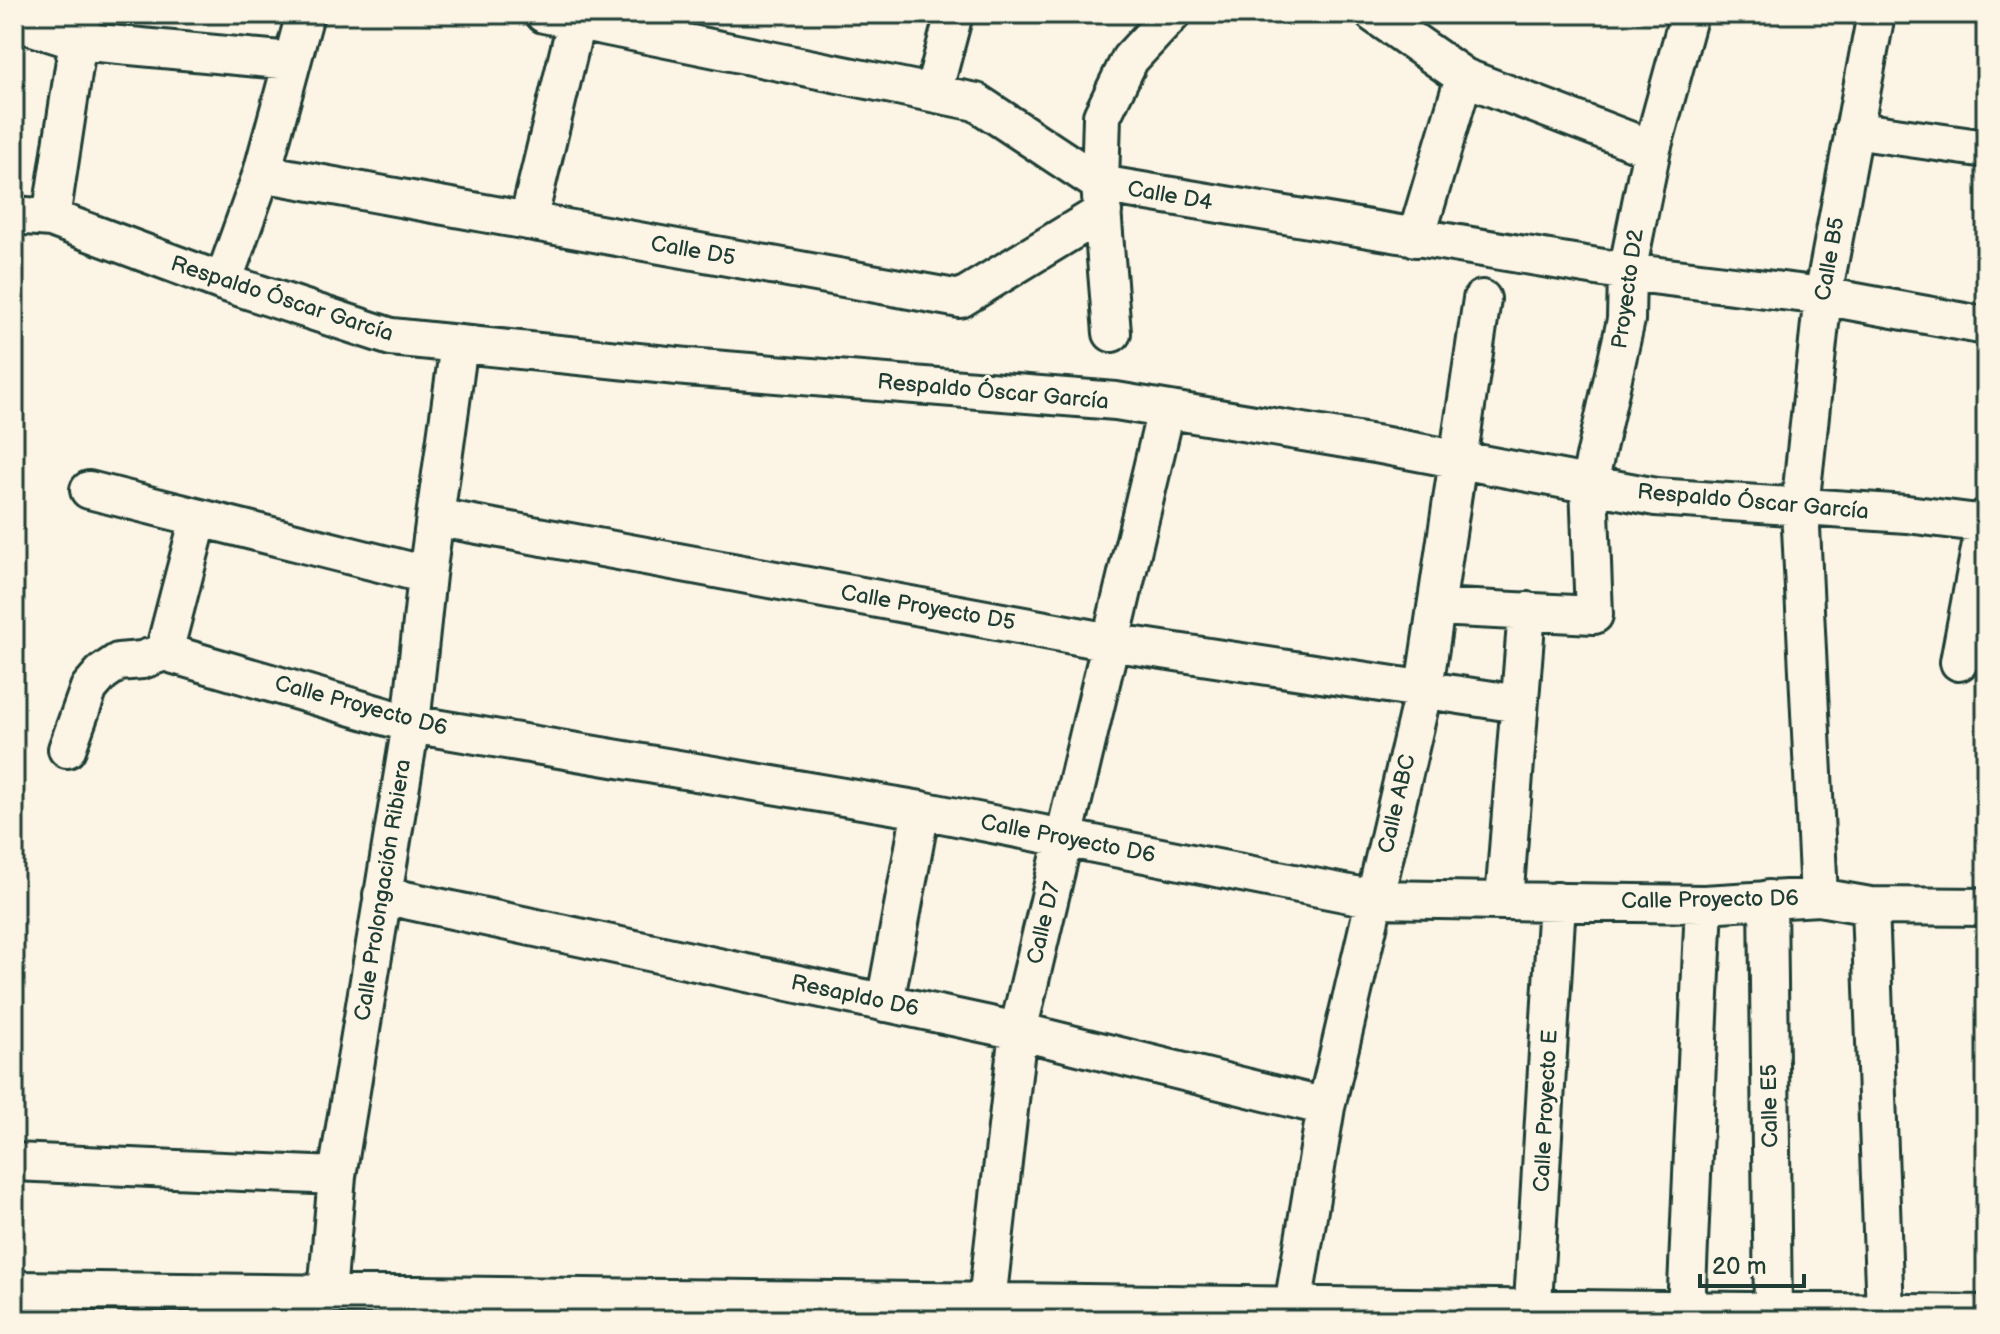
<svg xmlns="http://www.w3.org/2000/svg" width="2000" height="1334" font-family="'Balsamiq Sans',sans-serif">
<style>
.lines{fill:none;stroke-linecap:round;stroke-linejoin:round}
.street-casing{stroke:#1f3d34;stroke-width:42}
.street{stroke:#fcf5e5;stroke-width:36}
.labels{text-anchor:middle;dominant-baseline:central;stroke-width:6;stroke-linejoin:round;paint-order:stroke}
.street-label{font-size:22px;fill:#1f3d34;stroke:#fcf5e5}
</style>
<rect width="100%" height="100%" fill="#fcf5e5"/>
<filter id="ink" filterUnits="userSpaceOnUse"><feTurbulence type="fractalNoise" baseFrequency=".0125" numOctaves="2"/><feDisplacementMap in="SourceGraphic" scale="16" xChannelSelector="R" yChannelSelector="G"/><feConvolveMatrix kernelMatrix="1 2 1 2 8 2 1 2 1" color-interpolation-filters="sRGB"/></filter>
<g filter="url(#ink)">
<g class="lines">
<!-- street casing -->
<g class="street-casing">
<path id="street" d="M 544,14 L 976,102 L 1100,184 L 1627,272 L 1823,296 L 1986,326
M 1374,14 L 1464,77 L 1652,149
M 14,21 L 77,41 L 291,61
M 933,93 L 954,14
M 1853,130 L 1986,149
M 262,173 L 960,299 L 1103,212
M 14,215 L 51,218 L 223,282 L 391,337 L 687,367 L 1116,401 L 1381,445 L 1656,497 L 1907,514 L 1986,524
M 51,218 L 82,14
M 528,221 L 578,14
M 1416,238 L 1464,77
M 223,282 L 262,173 L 305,14
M 1112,333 L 1100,184 L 1102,116 L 1130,59 L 1172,14
M 89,490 L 427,575
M 435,517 L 1110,642 L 1519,704
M 1436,607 L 1594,615 L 1589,484 L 1626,320 L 1627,272 L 1652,149 L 1689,14
M 164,652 L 411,724 L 921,810 L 1375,899 L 1704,904 L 1819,897 L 1870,906 L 1986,907
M 1959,662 L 1986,517
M 67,749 L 89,688 L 102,673 L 118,662 L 142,660 L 164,652 L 199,518
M 382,895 L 1018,1031 L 1326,1107
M 1819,897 L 1800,507 L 1823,296 L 1876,14
M 1768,899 L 1773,1312
M 1504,901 L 1527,611
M 1870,906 L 1885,1313
M 885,1003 L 921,810
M 14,1162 L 337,1176
M 14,1290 L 1986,1314
M 327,1294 L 337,1176 L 411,724 L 427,575 L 459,344
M 987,1302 L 1018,1031 L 1166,410
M 1293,1306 L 1326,1107 L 1424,688 L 1482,299
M 1686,1311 L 1704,904
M 1532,1320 L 1557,901"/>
</g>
<!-- street -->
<use href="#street" class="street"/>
</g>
</g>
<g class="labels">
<!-- street labels -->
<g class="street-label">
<text transform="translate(1170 196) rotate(10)">Calle D4</text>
<text transform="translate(693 251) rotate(10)">Calle D5</text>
<text transform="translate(1830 259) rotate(-80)">Calle B5</text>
<text transform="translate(1628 289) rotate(-82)">Proyecto D2</text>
<text transform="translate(282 299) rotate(18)">Respaldo Óscar García</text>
<text transform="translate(993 392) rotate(5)">Respaldo Óscar García</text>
<text transform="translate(1753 502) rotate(5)">Respaldo Óscar García</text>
<text transform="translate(928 608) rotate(10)">Calle Proyecto D5</text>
<text transform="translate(361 706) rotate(15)">Calle Proyecto D6</text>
<text transform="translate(1397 804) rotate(-77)">Calle ABC</text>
<text transform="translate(1068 839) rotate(11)">Calle Proyecto D6</text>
<text transform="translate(383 890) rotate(-81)">Calle Prolongación Ribiera</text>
<text transform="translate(1710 900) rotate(-1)">Calle Proyecto D6</text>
<text transform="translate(1044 923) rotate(-77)">Calle D7</text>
<text transform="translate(855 996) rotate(12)">Resapldo D6</text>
<text transform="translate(1770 1106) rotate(-91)">Calle E5</text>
<text transform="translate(1546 1111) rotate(-87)">Calle Proyecto E</text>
</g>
</g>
<!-- margin -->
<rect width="2000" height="1334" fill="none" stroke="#fcf5e5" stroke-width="48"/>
<rect x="24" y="24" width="1952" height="1286" fill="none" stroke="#1f3d34" stroke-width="3" filter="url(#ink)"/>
<!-- scale -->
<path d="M1700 1274v12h104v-12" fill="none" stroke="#1f3d34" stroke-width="4"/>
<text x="1712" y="1274" font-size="24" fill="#1f3d34" stroke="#fcf5e5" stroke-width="6" paint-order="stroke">20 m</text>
</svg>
